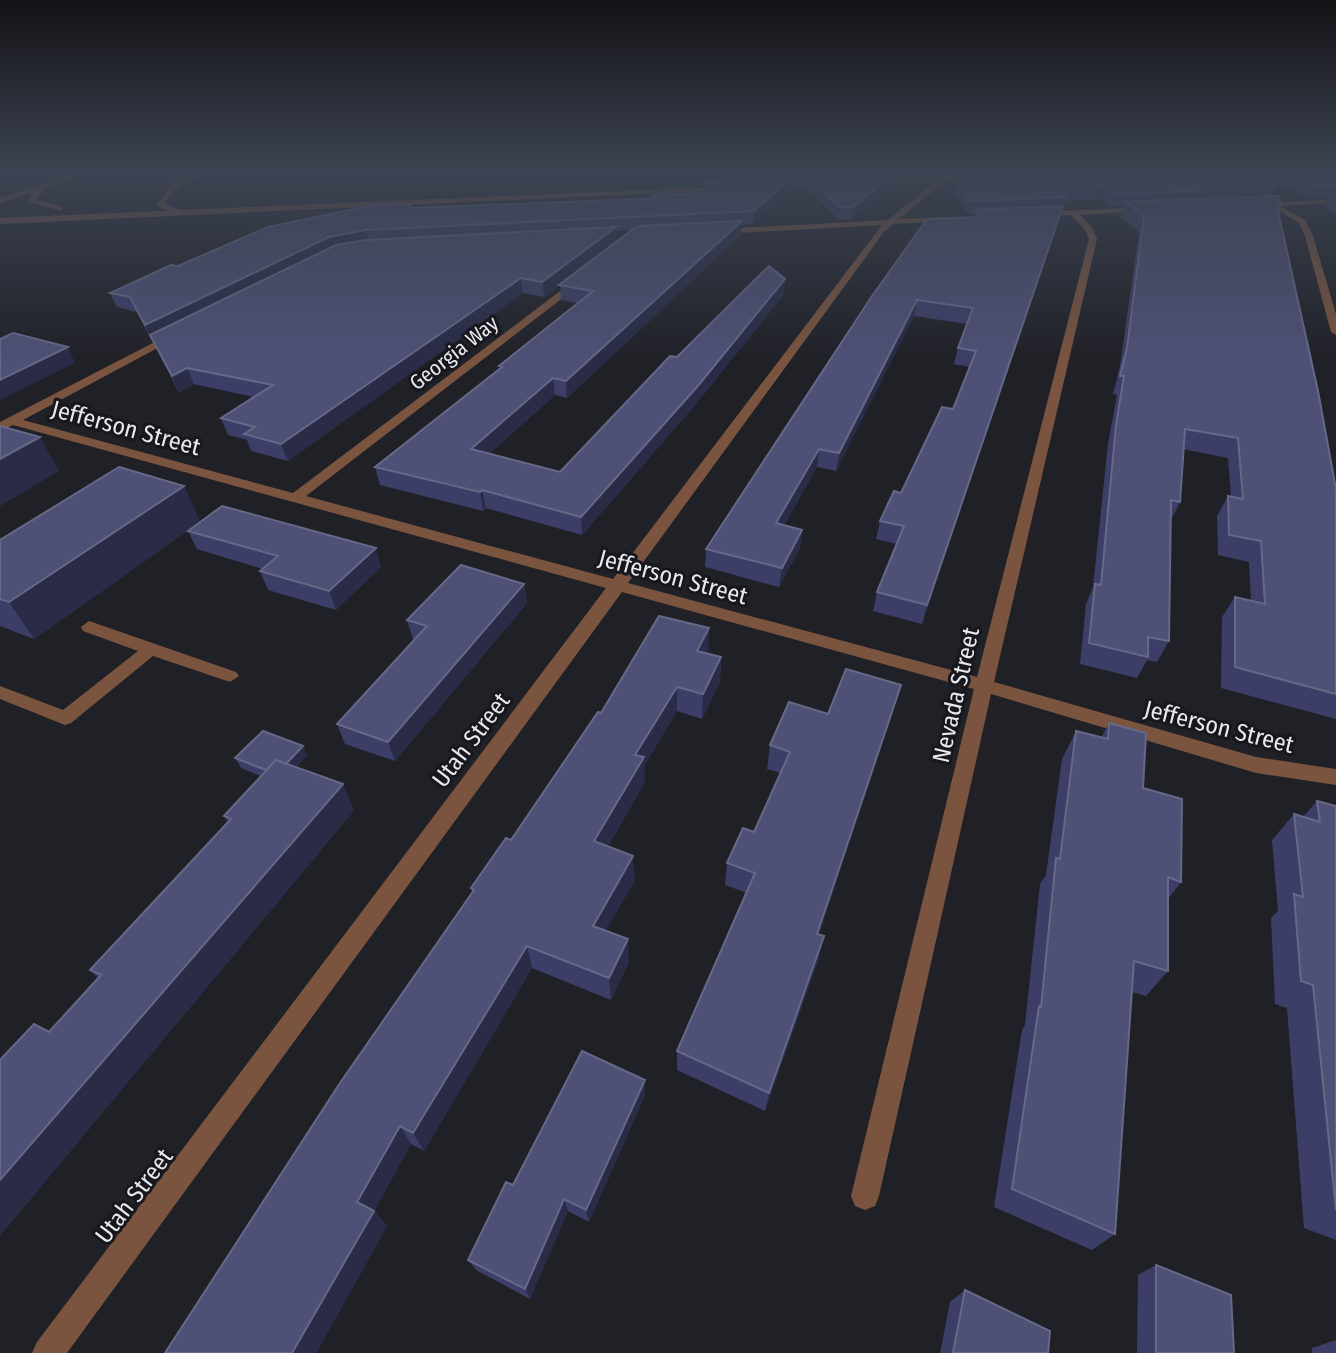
<svg xmlns="http://www.w3.org/2000/svg" width="1336" height="1353" font-family="'Fira Sans Condensed',sans-serif">
<style>
.lines{fill:none;stroke-linecap:round;stroke-linejoin:round}
.lane{fill:#7a543e;fill-rule:evenodd}
.street{fill:#7a543e;fill-rule:evenodd}
.wall{fill:#3c3e67;fill-rule:evenodd}
.shaded-wall{fill:#292b47}
.building{fill:#4e5075;stroke:#666888;stroke-width:2}
.labels{text-anchor:middle;dominant-baseline:central;stroke-width:6;stroke-linejoin:round;paint-order:stroke}
.far-street-label{font-size:21px;fill:#e8e9ed;stroke:#17171d}
.street-label{font-size:24px;fill:#e8e9ed;stroke:#17171d}
</style>
<rect width="100%" height="100%" fill="#202127"/>
<g class="lines">
<!-- lane -->
<path class="lane" d="M 187,172 L 207,174 L 181,184 L 164,203 L 182,211 L 182,215 L 156,206 L 175,180 L 193,175 Z
M 89,621 L 236,672 L 239,676 L 230,682 L 153,656 L 71,723 L 65,725 L 0,699 L 0,686 L 63,710 L 138,651 L 83,631 L 81,627 Z"/>
<!-- street -->
<path class="street" d="M 80,172 L 91,172 L 45,189 L 36,199 L 62,207 L 62,211 L 28,202 L 33,192 L 0,203 L 0,198 Z
M 947,172 L 955,172 L 950,176 L 1007,174 L 1011,176 L 945,181 L 899,219 L 947,217 L 950,221 L 893,224 L 884,232 L 628,583 L 977,677 L 1089,239 L 1085,230 L 1071,215 L 1038,216 L 1034,214 L 1038,212 L 1150,207 L 1147,211 L 1080,215 L 1092,227 L 1097,239 L 994,682 L 1256,757 L 1336,769 L 1336,785 L 1256,773 L 991,694 L 879,1196 L 875,1206 L 865,1210 L 855,1206 L 851,1196 L 974,689 L 622,592 L 67,1353 L 32,1353 L 37,1342 L 606,588 L 13,425 L 0,431 L 0,422 L 176,331 L 180,332 L 180,336 L 23,420 L 293,493 L 576,279 L 582,279 L 582,283 L 306,496 L 613,579 L 882,225 L 720,234 L 717,229 L 888,220 L 935,181 L 871,184 L 868,180 L 941,177 Z
M 832,182 L 835,186 L 766,189 L 762,187 Z
M 730,186 L 727,190 L 0,224 L 0,218 Z
M 1336,199 L 1336,203 L 1280,206 L 1305,220 L 1313,236 L 1336,314 L 1336,335 L 1331,332 L 1305,236 L 1299,223 L 1271,206 L 1255,204 Z"/>
</g>
<!-- wall -->
<path class="wall" d="M 0,172 L 31,172 L 6,180 L 0,179 Z
M 252,172 L 352,172 L 293,178 Z
M 719,172 L 909,172 L 904,176 L 894,176 L 892,186 L 852,219 L 839,220 L 809,189 L 810,180 L 790,181 L 790,190 L 753,224 L 742,225 L 741,235 L 567,398 L 555,395 L 489,454 L 560,472 L 677,357 L 784,294 L 696,404 L 582,535 L 486,508 L 483,511 L 380,485 L 375,467 L 500,369 L 499,366 L 578,303 L 561,300 L 560,285 L 544,297 L 523,293 L 288,461 L 251,451 L 247,440 L 228,435 L 221,418 L 254,397 L 194,384 L 179,393 L 152,339 L 151,340 L 137,312 L 117,307 L 110,293 L 178,266 L 411,207 L 639,199 L 705,193 L 718,181 L 718,173 ZM 632,230 L 617,241 L 616,231 Z
M 986,172 L 1336,172 L 1336,213 L 1324,206 L 1328,197 L 1307,198 L 1275,181 L 1276,187 L 1272,196 L 1280,203 L 1278,208 L 1336,489 L 1336,719 L 1221,688 L 1222,617 L 1235,597 L 1251,601 L 1249,562 L 1218,555 L 1217,516 L 1228,496 L 1231,496 L 1228,458 L 1183,449 L 1180,502 L 1171,520 L 1169,641 L 1157,662 L 1147,660 L 1137,678 L 1080,664 L 1086,604 L 1093,587 L 1108,444 L 1117,395 L 1113,394 L 1120,366 L 1139,232 L 1121,217 L 1125,206 L 1110,207 L 1101,199 L 1064,201 L 922,624 L 873,611 L 877,592 L 897,544 L 876,539 L 880,521 L 901,493 L 953,409 L 970,367 L 954,364 L 958,348 L 967,324 L 914,316 L 836,471 L 817,467 L 784,525 L 802,530 L 800,548 L 779,587 L 705,567 L 706,549 L 974,217 L 975,214 L 967,214 L 954,194 L 957,181 L 981,182 Z
M 184,486 L 200,522 L 34,639 L 0,626 L 0,540 Z
M 188,531 L 381,567 L 336,610 L 268,590 L 260,571 L 263,569 L 197,549 Z
M 524,584 L 527,603 L 395,761 L 345,744 L 337,724 L 415,639 L 413,639 L 407,620 Z
M 709,628 L 708,654 L 721,657 L 720,682 L 702,719 L 677,711 L 644,766 L 645,782 L 608,846 L 635,880 L 605,931 L 629,962 L 611,1000 L 532,968 L 424,1151 L 411,1144 L 374,1211 L 387,1226 L 316,1353 L 472,892 L 471,888 L 511,840 L 601,713 Z
M 894,708 L 819,934 L 819,958 L 765,1111 L 677,1070 L 677,1051 L 747,893 L 725,885 L 727,863 L 754,832 L 781,773 L 767,769 L 770,745 L 828,714 Z
M 1109,723 L 1143,788 L 1181,882 L 1168,899 L 1168,971 L 1146,996 L 1132,992 L 1115,1234 L 1092,1250 L 994,1207 L 1022,1030 L 1025,1025 L 1040,884 L 1046,875 L 1062,759 L 1076,731 L 1101,738 Z
M 303,746 L 307,755 L 296,767 L 343,784 L 354,811 L 49,1032 L 98,978 L 90,970 L 228,822 L 224,816 L 261,776 L 241,768 L 235,758 Z
M 1317,801 L 1336,806 L 1336,1240 L 1304,1228 L 1287,1008 L 1275,1004 L 1271,918 L 1278,911 L 1272,840 L 1294,814 L 1303,817 Z
M 645,1080 L 645,1095 L 589,1222 L 568,1211 L 530,1299 L 476,1270 L 468,1260 Z
M 1156,1265 L 1234,1353 L 1137,1353 L 1138,1275 Z
M 965,1290 L 1048,1353 L 940,1353 L 950,1302 Z
M 1336,1340 L 1336,1353 L 1312,1353 L 1312,1348 Z"/>
<!-- shaded-wall -->
<path class="shaded-wall" d="M 2,172 L 31,172 L 6,180 Z
M 292,172 L 352,172 L 293,178 Z
M 894,174 L 892,186 L 852,219 L 853,207 Z
M 791,178 L 790,190 L 753,224 L 754,211 Z
M 1063,206 L 1059,219 L 922,624 L 927,605 Z
M 742,221 L 741,235 L 567,398 L 566,381 Z
M 616,227 L 617,241 L 544,297 L 542,282 Z
M 366,230 L 369,243 L 332,250 L 151,340 L 145,325 L 329,237 Z
M 521,278 L 523,293 L 288,461 L 281,444 Z
M 785,279 L 784,294 L 696,404 L 582,535 L 581,517 Z
M 917,300 L 914,316 L 836,471 L 839,453 Z
M 68,347 L 75,363 L 0,400 L 0,380 Z
M 187,368 L 194,384 L 179,393 L 172,376 Z
M 553,378 L 555,395 L 474,467 L 471,449 Z
M 40,437 L 59,471 L 0,506 L 0,459 Z
M 819,449 L 817,467 L 774,542 L 776,523 Z
M 184,486 L 200,522 L 34,639 L 9,602 Z
M 482,490 L 486,508 L 483,511 L 480,492 Z
M 802,530 L 800,548 L 779,587 L 782,568 Z
M 376,548 L 381,567 L 336,610 L 329,591 Z
M 524,584 L 527,603 L 395,761 L 388,742 Z
M 709,628 L 708,653 L 696,675 L 697,651 Z
M 721,657 L 720,682 L 702,719 L 703,694 Z
M 901,685 L 894,708 L 812,955 L 817,934 Z
M 677,687 L 677,711 L 644,766 L 645,782 L 597,864 L 594,841 L 635,755 Z
M 303,746 L 307,755 L 281,784 L 276,774 Z
M 343,784 L 354,811 L 0,1236 L 0,1180 Z
M 633,856 L 635,880 L 595,949 L 593,926 Z
M 824,936 L 819,958 L 765,1111 L 769,1093 Z
M 628,939 L 629,962 L 611,1000 L 609,978 Z
M 527,946 L 532,968 L 424,1151 L 413,1133 Z
M 645,1080 L 645,1095 L 589,1222 L 586,1210 Z
M 400,1126 L 411,1144 L 374,1211 L 387,1226 L 316,1353 L 292,1353 L 357,1202 Z
M 564,1199 L 568,1211 L 530,1299 L 525,1289 Z"/>
<!-- building -->
<path class="building" d="M 986,172 L 1274,172 L 1276,187 L 1114,194 L 1105,187 L 1068,188 L 1065,197 L 969,201 L 957,181 L 981,182 Z
M 1287,172 L 1336,172 L 1336,185 L 1313,185 Z
M 894,174 L 853,207 L 840,207 L 810,178 Z
M 791,178 L 754,211 L 366,230 L 329,237 L 145,325 L 130,297 L 110,293 L 171,265 L 178,266 L 268,227 L 373,205 L 411,204 L 411,208 L 639,199 L 653,198 L 653,195 L 705,193 L 706,182 Z
M 1279,196 L 1280,203 L 1276,202 L 1318,391 L 1336,489 L 1336,694 L 1235,667 L 1235,597 L 1265,604 L 1261,541 L 1229,535 L 1228,496 L 1243,499 L 1238,438 L 1185,429 L 1180,502 L 1171,500 L 1169,641 L 1148,637 L 1148,657 L 1089,643 L 1095,584 L 1101,585 L 1116,425 L 1124,376 L 1120,376 L 1127,348 L 1144,216 L 1126,202 Z
M 1063,206 L 927,605 L 877,592 L 904,526 L 880,521 L 894,491 L 901,493 L 942,407 L 953,409 L 976,351 L 958,348 L 973,308 L 917,300 L 839,453 L 819,449 L 776,523 L 802,530 L 782,568 L 706,549 L 872,296 L 927,219 L 980,217 L 976,210 Z
M 742,221 L 566,381 L 553,378 L 471,449 L 560,472 L 670,356 L 677,357 L 769,266 L 785,279 L 697,387 L 581,517 L 482,490 L 480,492 L 375,467 L 502,367 L 499,366 L 593,291 L 559,285 L 637,226 Z
M 616,227 L 542,282 L 521,278 L 281,444 L 244,434 L 255,427 L 221,418 L 273,385 L 187,368 L 172,376 L 150,335 L 336,245 L 366,240 Z
M 13,333 L 68,347 L 0,380 L 0,339 Z
M 0,426 L 40,437 L 0,459 Z
M 119,467 L 184,486 L 9,602 L 0,599 L 0,540 Z
M 222,506 L 376,548 L 329,591 L 260,571 L 278,556 L 188,531 Z
M 461,565 L 524,584 L 388,742 L 337,724 L 427,626 L 407,620 Z
M 659,616 L 709,628 L 697,651 L 721,657 L 703,694 L 677,687 L 635,755 L 644,757 L 594,841 L 633,856 L 593,926 L 628,939 L 609,978 L 527,946 L 413,1133 L 400,1126 L 357,1202 L 374,1211 L 292,1353 L 165,1353 L 340,1083 L 474,890 L 471,888 L 506,838 L 511,840 L 598,712 L 601,713 Z
M 846,669 L 901,685 L 817,934 L 824,936 L 769,1093 L 677,1051 L 755,873 L 727,863 L 743,828 L 754,832 L 790,752 L 770,745 L 789,702 L 828,714 Z
M 1109,723 L 1146,733 L 1143,788 L 1182,799 L 1181,882 L 1168,877 L 1168,971 L 1134,961 L 1115,1234 L 1012,1189 L 1039,1006 L 1041,1007 L 1056,858 L 1060,859 L 1076,731 L 1108,739 Z
M 263,731 L 303,746 L 286,764 L 276,760 L 266,770 L 235,758 Z
M 276,760 L 343,784 L 0,1180 L 0,1060 L 34,1024 L 49,1032 L 101,975 L 90,970 L 231,819 L 224,816 Z
M 1317,801 L 1336,806 L 1336,1210 L 1313,985 L 1301,981 L 1294,894 L 1303,897 L 1294,814 L 1320,822 Z
M 582,1051 L 645,1080 L 586,1210 L 564,1199 L 525,1289 L 468,1260 L 506,1182 L 513,1185 Z
M 1156,1265 L 1231,1295 L 1234,1353 L 1156,1353 Z
M 965,1290 L 1050,1331 L 1048,1353 L 953,1353 Z"/>
<!-- sky -->
<linearGradient id="sky" x2="0" y2="1"><stop stop-color="#121215"/><stop offset="0.48" stop-color="#3c4352"/><stop offset="1" stop-color="#3c4352" stop-opacity="0"/></linearGradient>
<rect width="1336" height="361" fill="url(#sky)"/>
<g class="labels">
<!-- far-street labels -->
<g class="far-street-label">
<text transform="translate(454 353) rotate(-38)">Georgia Way</text>
</g>
<!-- street labels -->
<g class="street-label">
<text transform="translate(126 428) rotate(15)">Jefferson Street</text>
<text transform="translate(673 577) rotate(15)">Jefferson Street</text>
<text transform="translate(956 695) rotate(-77)">Nevada Street</text>
<text transform="translate(1219 727) rotate(14)">Jefferson Street</text>
<text transform="translate(471 740) rotate(-53)">Utah Street</text>
<text transform="translate(134 1196) rotate(-53)">Utah Street</text>
</g>
</g>
</svg>
